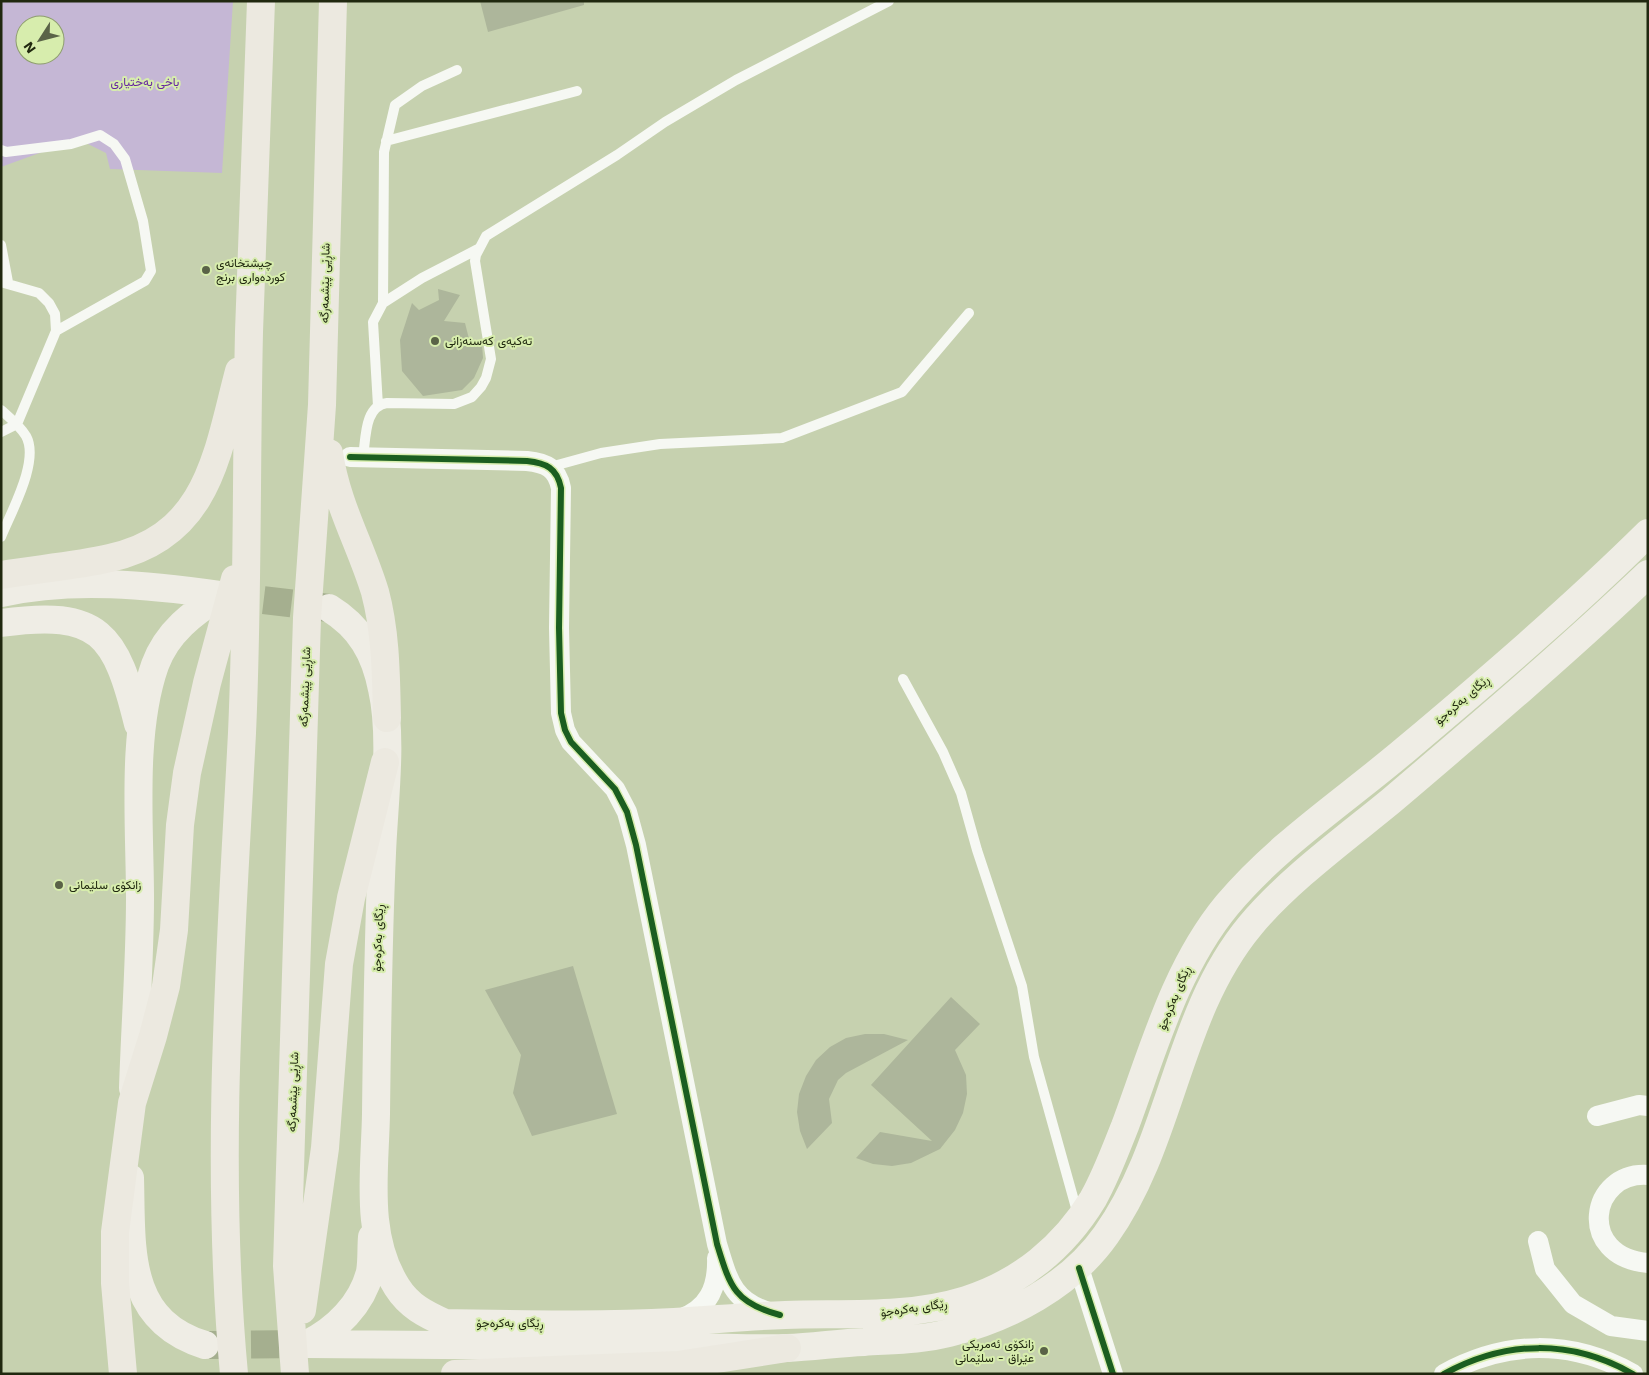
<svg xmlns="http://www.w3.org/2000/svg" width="1649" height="1375" font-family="'Work Sans',Vazirmatn,sans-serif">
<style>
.green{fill:#c5b7d5;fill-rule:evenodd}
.building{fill:#adb69b}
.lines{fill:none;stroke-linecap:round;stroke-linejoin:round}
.primary-tunnel{stroke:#a5af8f;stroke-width:28;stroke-dasharray:28 14;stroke-linecap:butt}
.service{stroke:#f6f8f3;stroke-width:10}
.minor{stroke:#f6f8f3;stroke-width:20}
.primary{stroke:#efede5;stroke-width:28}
.trunk{stroke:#ece9e0;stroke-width:28}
.cycleway-casing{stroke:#d7edad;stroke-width:9}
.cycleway{stroke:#1b5e20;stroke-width:6}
.poi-dot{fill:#5a6347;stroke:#d7edad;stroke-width:2}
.labels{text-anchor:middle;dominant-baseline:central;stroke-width:4;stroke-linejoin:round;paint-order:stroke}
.park-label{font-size:12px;fill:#6524a0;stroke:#d7edad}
.poi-label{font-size:12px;fill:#20280f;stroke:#d7edad;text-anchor:start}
.street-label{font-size:12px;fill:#20280f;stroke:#d7edad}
</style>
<rect width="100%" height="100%" fill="#c6d1af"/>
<!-- green -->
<path class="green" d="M 1,1 L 233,1 L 222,173 L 110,169 L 106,153 L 78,139 L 1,167 ZM 25,25 L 55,25 L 55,55 L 25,55 Z"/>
<!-- building -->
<path class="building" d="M 480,1 L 584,1 L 584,5 L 488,32 Z
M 438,289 L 460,295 L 444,321 L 465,323 L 470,343 L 482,344 L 483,358 L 474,378 L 462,390 L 423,396 L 402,371 L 400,340 L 412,303 L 419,310 L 439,300 Z
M 573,966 L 617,1114 L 532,1136 L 513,1093 L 521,1055 L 485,990 Z
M 951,997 L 980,1024 L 955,1050 L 966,1075 L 967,1094 L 963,1113 L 955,1130 L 940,1149 L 911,1163 L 892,1166 L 873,1164 L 856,1158 L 880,1132 L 932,1141 L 871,1085 Z
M 865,1034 L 884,1034 L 908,1040 L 846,1073 L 838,1080 L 829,1099 L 832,1123 L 807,1149 L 800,1131 L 797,1112 L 799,1094 L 806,1076 L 816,1060 L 830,1047 L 846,1038 Z"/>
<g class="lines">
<!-- primary-tunnel -->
<path class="primary-tunnel" d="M 222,595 L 329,608
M 209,1345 L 307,1344"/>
<!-- service -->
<path class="service" d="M 386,141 L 577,91
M 1,150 L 6,152 L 71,144 L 100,135 L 114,144 L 125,159 L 143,221 L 151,271 L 145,281 L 56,331
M 1,245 L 8,282
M 1,282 L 39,293 L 49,303 L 55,314 L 56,331 L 17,424 L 1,432
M 383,303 L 384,152 L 395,105 L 422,86 L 457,70
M 378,406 L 373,322 L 383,303 L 422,278 L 478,249
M 1,410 C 10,418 20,426 26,436 C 40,461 11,512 1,537
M 363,457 C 366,439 364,406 387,403 L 454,404 L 472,397 L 481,387 L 486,378 L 491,359 L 475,261 L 476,255 L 486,236 L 617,155 L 665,122 L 736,80 L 889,1
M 550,467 L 601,453 L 660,444 L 782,438 L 902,392 L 969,313
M 903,679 L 943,752 L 961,793 L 977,850 L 1022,986 L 1034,1057 L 1078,1215"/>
<!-- minor -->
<path class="minor" d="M 350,457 L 527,461 C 546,463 557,468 561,488 L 559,628 L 561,713 L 565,730 L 571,742 L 615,789 L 627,812 L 636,845 L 717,1244 C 728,1280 732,1302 772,1313
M 1597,1116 L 1639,1105 L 1648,1106
M 1648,1175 C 1589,1171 1576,1257 1648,1263
M 1538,1241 L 1545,1269 L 1573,1304 L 1611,1326 L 1648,1331
M 1079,1268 L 1113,1374
M 680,1319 C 708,1309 718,1288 717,1258
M 1444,1374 C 1506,1340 1571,1339 1633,1374"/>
<!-- primary -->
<path class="primary" d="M 1,593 C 72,577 150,585 221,595
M 329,608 C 360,627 375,653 382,689 C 393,738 384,802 382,853 C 378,940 377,1027 376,1114 C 375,1171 364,1236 397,1287 C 409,1306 425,1314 445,1323 C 519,1324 600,1326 674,1322 C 711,1320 748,1316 785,1315 C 845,1313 908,1318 966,1300 C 1020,1283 1064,1247 1093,1199 C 1106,1176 1115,1151 1125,1126 C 1153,1051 1175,968 1227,905 C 1277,845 1346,800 1406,749 C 1488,680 1571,609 1648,533
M 1,623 C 100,609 116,634 138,724
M 133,1088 C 135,1025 140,961 140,898 C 140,827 131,733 155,665 C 167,632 193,613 221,595
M 130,1178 C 132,1248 124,1320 205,1345
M 307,1344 C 433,1345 559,1346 684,1347 C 719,1347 753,1349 787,1348 C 813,1347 839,1343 864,1342 C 893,1340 921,1340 949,1333 C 1009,1318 1070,1286 1106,1235 C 1173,1141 1176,1015 1250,926 C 1287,881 1346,838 1391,801 C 1478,727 1565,653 1648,574
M 307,1344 C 336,1330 362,1304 370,1272 C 372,1261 371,1248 372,1237"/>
<!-- trunk -->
<path class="trunk" d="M 329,453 C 337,506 360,543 375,592 C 386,633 386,676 387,718
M 1,575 C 37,569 75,566 110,558 C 209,536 217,454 239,371
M 302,1310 L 325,1148 L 339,964 L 351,898 L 385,762
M 123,1374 L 115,1283 L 115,1232 L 132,1103 L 153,1036 L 166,986 L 174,930 L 180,825 L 187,773 L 207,683 L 235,579
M 234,1374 C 214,1160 231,946 242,733 C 248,599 246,466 249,332 C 252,222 257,112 261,1
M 295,1374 L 287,1266 L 307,618 L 322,405 L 333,1
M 455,1374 L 678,1365 L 787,1348"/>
<!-- cycleway casing -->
<g class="cycleway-casing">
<path id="cycleway" d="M 350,457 L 527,461 C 546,463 557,468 561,488 L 559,628 L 561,713 L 565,730 L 571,742 L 615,789 L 627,812 L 636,845 L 717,1244 C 730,1286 734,1303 780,1315
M 1079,1268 L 1113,1374
M 1444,1374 C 1506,1340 1571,1339 1633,1374"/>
</g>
<!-- cycleway -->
<use href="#cycleway" class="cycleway"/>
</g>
<!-- markers -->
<g class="poi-dot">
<circle cx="206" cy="270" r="5"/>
<circle cx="435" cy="341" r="5"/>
<circle cx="59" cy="885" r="5"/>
<circle cx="1044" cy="1351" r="5"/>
</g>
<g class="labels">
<!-- park labels -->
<g class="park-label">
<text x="145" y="82">باخی بەختیاری</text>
</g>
<!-- poi labels -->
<g class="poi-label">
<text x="216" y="263">چيشتخانەی<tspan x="216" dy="14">کوردەواری برنج</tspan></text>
<text x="445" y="341">تەکیەی کەسنەزانی</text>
<text x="69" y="885">زانکۆی سلێمانی</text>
<text x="1034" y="1344" text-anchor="end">زانکۆی ئەمریکی<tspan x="1034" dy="14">عێراق - سلێمانی</tspan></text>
</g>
<!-- street labels -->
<g class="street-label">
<text transform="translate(325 283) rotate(-89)">شاڕێی پێشمەرگە</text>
<text transform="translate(305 687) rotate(-88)">شاڕێی پێشمەرگە</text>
<text transform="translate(1462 700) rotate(-41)">ڕێگای بەکرەجۆ</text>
<text transform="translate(378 938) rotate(-88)">ڕێگای بەکرەجۆ</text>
<text transform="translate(1174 998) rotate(-68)">ڕێگای بەکرەجۆ</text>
<text transform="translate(293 1092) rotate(-88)">شاڕێی پێشمەرگە</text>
<text transform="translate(914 1308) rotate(-8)">ڕێگای بەکرەجۆ</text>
<text x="510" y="1323">ڕێگای بەکرەجۆ</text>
</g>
</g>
<!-- border -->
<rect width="1649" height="1375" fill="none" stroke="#20280f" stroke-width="5"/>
<!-- north arrow -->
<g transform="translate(40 40) rotate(234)"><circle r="24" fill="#d7edad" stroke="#8e9e6e"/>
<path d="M0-4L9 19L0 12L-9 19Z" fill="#5a6347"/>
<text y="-8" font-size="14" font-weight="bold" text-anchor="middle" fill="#20280f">N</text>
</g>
</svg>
